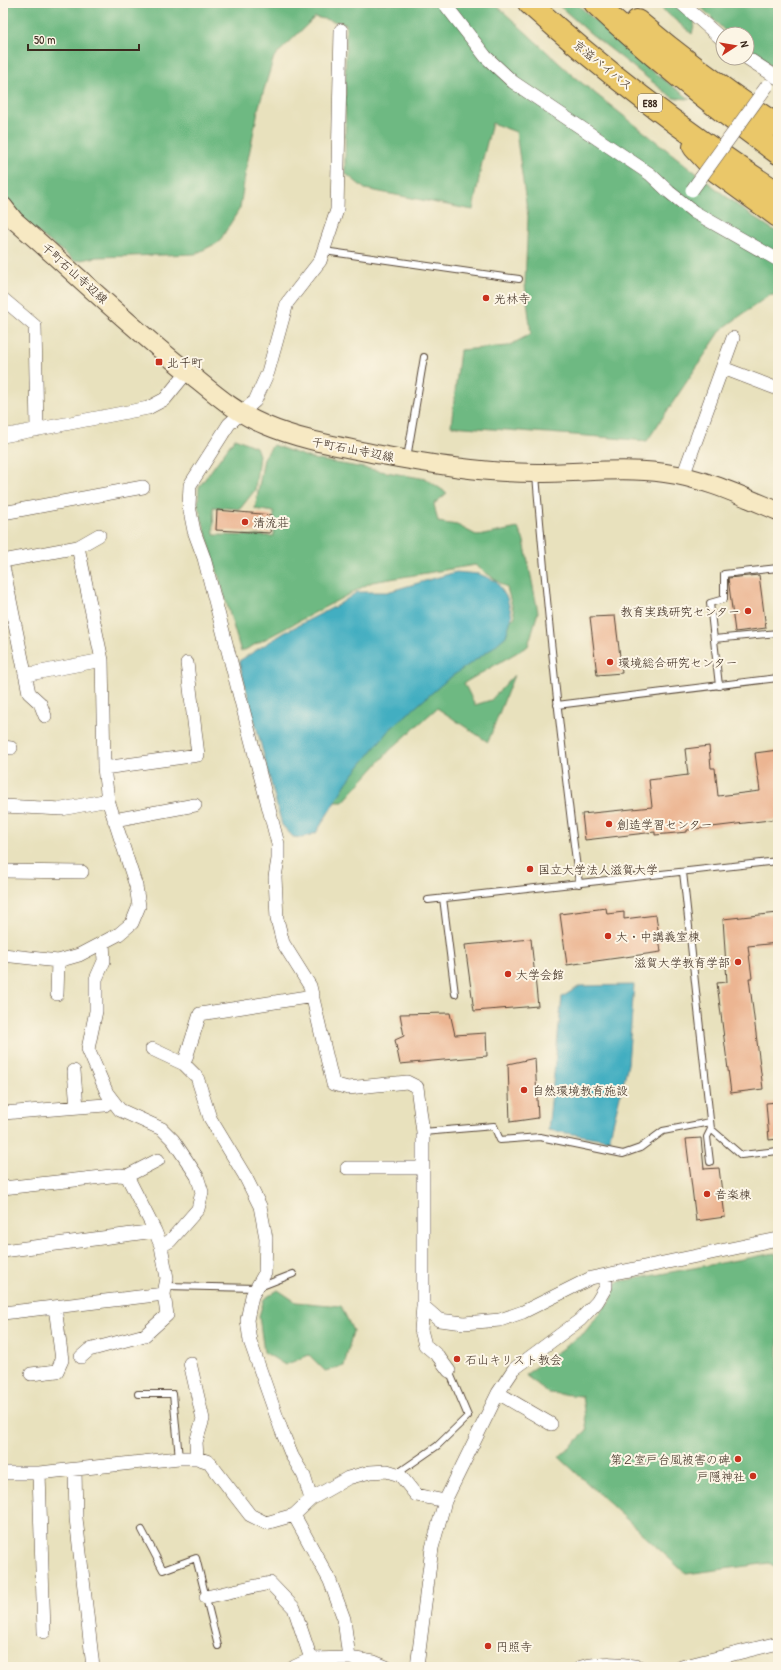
<svg xmlns="http://www.w3.org/2000/svg" width="781" height="1670" font-family="'Patrick Hand','Klee One',sans-serif">
<style>
.forest{fill:#6eb982;stroke:#547250}
.water{fill:#43aec1;stroke:#3f6c70}
.building{fill:#ecb592}
.lines{fill:none;stroke-linecap:round;stroke-linejoin:round}
.service-casing{stroke:#554536;stroke-width:8}
.minor-casing{stroke:#554536;stroke-width:14}
.secondary-casing{stroke:#554536;stroke-width:20}
.motorway-casing{stroke:#554536;stroke-width:24}
.service{stroke:#fff;stroke-width:6}
.minor{stroke:#fff;stroke-width:13}
.secondary{stroke:#f7e9c3;stroke-width:18}
.motorway{stroke:#eac769;stroke-width:22}
.minor-bridge-casing{stroke:#554536;stroke-width:14;stroke-linecap:butt}
.minor-bridge{stroke:#fff;stroke-width:13}
.poi-dot{fill:#c8321e;stroke:#fcf5e5;stroke-width:1.5}
.labels{text-anchor:middle;dominant-baseline:central;stroke-width:4;stroke-linejoin:round;paint-order:stroke}
.shield{fill:#fcf5e5;stroke:#75675a;stroke-width:1}
.shield-label{font-size:11px;font-weight:bold;fill:#3b2a1e}
.street-label{font-size:12px;fill:#3b2a1e;stroke:#fcf5e5}
.poi-label{font-size:12px;fill:#3b2a1e;stroke:#fcf5e5;text-anchor:start}
</style>
<rect width="100%" height="100%" fill="#fcf5e5"/>
<filter id="ink" filterUnits="userSpaceOnUse"><feTurbulence type="fractalNoise" baseFrequency=".025" numOctaves="2"/><feDisplacementMap in="SourceGraphic" scale="8" xChannelSelector="R" yChannelSelector="G"/><feConvolveMatrix kernelMatrix="1 2 1 2 8 2 1 2 1" color-interpolation-filters="sRGB"/></filter>
<filter id="wash" filterUnits="userSpaceOnUse"><feTurbulence type="fractalNoise" baseFrequency=".012" numOctaves="4" result="noise"/><feDisplacementMap in="SourceGraphic" scale="16" xChannelSelector="R" yChannelSelector="G"/><feGaussianBlur stdDeviation="0.9" result="paint"/><feColorMatrix in="noise" values="0 0 0 0 0 0 0 0 0 0 0 0 0 0 0 0 0 1.4 0 .05"/><feComposite in="paint" operator="in"/></filter>
<g filter="url(#wash)">
<rect width="100%" height="100%" fill="#e8e1bd"/>
<!-- forest -->
<path class="forest" d="M 3,3 L 494,3 L 573,76 L 742,209 L 778,233 L 778,294 L 768,296 L 722,329 L 647,441 C 582,435 517,431 451,426 L 460,350 L 508,346 L 531,334 L 525,284 L 528,217 L 516,132 L 492,123 L 482,162 L 473,210 L 365,189 L 345,173 L 346,24 L 315,17 L 274,57 L 259,106 L 246,169 L 240,208 L 219,242 L 195,254 L 97,257 L 75,261 L 28,225 L 3,197 Z
M 556,3 L 576,3 L 643,64 L 690,99 L 673,98 L 590,33 Z
M 655,3 L 677,3 L 695,20 L 692,34 Z
M 697,3 L 778,3 L 778,71 L 747,49 L 747,34 L 728,34 Z
M 235,438 L 256,447 L 259,455 L 255,490 L 240,509 L 213,507 L 214,535 L 274,536 L 274,512 L 255,509 L 264,458 L 273,445 L 313,459 L 426,479 L 447,493 L 434,504 L 438,522 L 457,525 L 478,536 L 518,528 L 524,541 L 538,612 L 528,646 L 464,683 L 475,705 L 491,700 L 514,675 L 488,742 L 437,708 L 390,750 L 343,802 L 325,802 L 375,730 L 469,645 L 515,617 L 507,588 L 475,565 L 372,582 L 241,652 L 198,506 L 199,487 Z
M 775,1253 L 778,1262 L 778,1568 L 769,1563 L 686,1574 L 559,1457 L 587,1431 L 582,1396 L 549,1393 L 525,1375 L 584,1333 L 612,1298 L 617,1282 Z
M 278,1290 L 296,1302 L 341,1306 L 353,1331 L 344,1366 L 325,1371 L 309,1355 L 285,1365 L 264,1352 L 259,1316 L 264,1299 Z"/>
<!-- water -->
<path class="water" d="M 456,572 L 479,574 L 496,581 L 507,598 L 512,616 L 506,636 L 490,650 L 448,679 L 388,731 L 347,782 L 316,833 L 302,838 L 293,837 L 282,825 L 239,661 L 287,631 L 338,605 L 357,592 L 387,592 Z
M 634,985 L 628,1064 L 609,1140 L 548,1130 L 562,997 L 580,986 Z"/>
<g id="blocks">
<!-- building -->
<path class="building" d="M 217,510 L 272,515 L 270,533 L 216,530 Z
M 759,575 L 766,628 L 735,632 L 728,578 Z
M 615,616 L 622,673 L 597,675 L 590,617 Z
M 709,746 L 711,768 L 715,768 L 718,796 L 760,791 L 755,753 L 778,750 L 778,819 L 687,830 L 687,832 L 655,835 L 655,832 L 585,840 L 582,814 L 652,807 L 649,780 L 688,775 L 685,749 Z
M 606,908 L 607,914 L 624,912 L 624,919 L 656,915 L 661,952 L 567,965 L 560,914 Z
M 778,913 L 778,943 L 748,946 L 752,978 L 749,978 L 763,1089 L 731,1093 L 717,983 L 727,982 L 723,919 Z
M 531,939 L 538,1006 L 474,1011 L 465,945 Z
M 450,1013 L 455,1035 L 486,1033 L 487,1056 L 400,1064 L 395,1040 L 404,1036 L 400,1014 Z
M 535,1058 L 538,1118 L 510,1122 L 508,1064 Z
M 778,1102 L 778,1139 L 769,1140 L 766,1103 Z
M 701,1138 L 704,1169 L 719,1168 L 725,1217 L 696,1221 L 686,1139 Z"/>
</g>
</g>
<g filter="url(#ink)">
<use href="#blocks" fill-opacity="0" stroke="#554536" stroke-width="1"/>
<g class="lines">
<!-- service casing -->
<g class="service-casing">
<path id="service" d="M 324,251 L 519,279
M 407,458 L 424,357
M 536,475 C 547,611 561,748 579,884
M 714,639 L 778,633
M 719,686 L 710,603 L 724,599 L 724,574 L 778,568
M 557,705 L 778,678
M 683,872 L 711,1129 L 707,1137 L 710,1162
M 443,898 L 455,994
M 428,900 L 778,861
M 711,1129 L 741,1155 L 778,1151
M 423,1132 L 494,1126 L 500,1140 L 540,1137 L 623,1154 L 640,1148 L 663,1131 L 710,1122
M 165,1286 L 257,1288 L 293,1274
M 138,1394 L 173,1394 L 179,1458
M 398,1473 L 437,1446 L 468,1416 L 449,1371
M 142,1530 L 163,1570 L 196,1558 L 218,1646"/>
</g>
<!-- minor casing -->
<g class="minor-casing">
<path id="minor" d="M 444,3 L 486,57 L 513,82 L 650,174 L 669,192 L 694,212 L 778,260
M 681,3 L 723,40
M 341,30 L 337,210 L 320,261 L 287,303 L 268,372 L 255,401 L 229,424 L 190,485 L 189,506 L 194,531 L 204,558 L 278,844 L 278,859 L 275,877 L 277,919 L 283,943 L 310,986 L 333,1084 L 348,1088 L 407,1082 L 417,1087 L 423,1132 L 423,1306 L 421,1330 L 425,1345 L 438,1356 L 449,1371
M 747,58 L 778,78
M 3,299 L 35,326 L 37,430
M 723,368 L 778,389
M 3,436 L 148,408 L 165,399 L 187,372
M 683,476 L 733,338
M 3,513 L 143,487
M 3,561 L 78,547 L 99,535
M 3,566 L 29,693 L 40,703 L 45,716
M 25,675 L 102,660
M 3,747 L 11,748
M 104,768 L 198,755 L 187,663
M 3,806 L 62,809 L 108,800
M 114,820 L 195,805
M 3,871 L 82,872
M 103,942 L 104,961 L 96,979 L 96,1011 L 88,1049 L 107,1093 L 120,1110 L 162,1129 L 173,1140 L 197,1176 L 202,1192 L 198,1209 L 170,1241 L 161,1246 L 155,1231
M 3,955 L 58,961 L 79,955 L 119,934 L 132,923 L 139,906 L 136,886 L 108,800 L 104,768 L 102,660 L 78,547
M 57,994 L 58,961
M 152,1049 L 184,1064 L 197,1077 L 210,1118 L 245,1176 L 260,1206 L 266,1238 L 265,1273 L 252,1296 L 247,1320 L 250,1341 L 281,1429 L 292,1456 L 304,1476 L 311,1499
M 184,1064 L 200,1014 L 313,996
M 74,1071 L 77,1107
M 3,1113 L 105,1105
M 347,1168 L 422,1168
M 127,1176 L 158,1160
M 3,1188 L 120,1175 L 127,1176 L 155,1231 L 3,1251
M 423,1306 L 439,1320 L 464,1323 L 500,1320 L 523,1312 L 591,1278 L 778,1239
M 3,1313 L 164,1294 L 167,1278 L 161,1246
M 81,1357 L 89,1350 L 145,1335 L 167,1315 L 164,1294
M 190,1363 L 203,1419 L 196,1442 L 197,1458
M 31,1374 L 57,1371 L 62,1360 L 55,1307
M 498,1393 L 551,1424
M 75,1470 L 76,1518 L 93,1667
M 3,1473 L 39,1473 L 179,1458 L 197,1458 L 209,1462 L 250,1515 L 266,1523 L 294,1515 L 330,1581 L 344,1619 L 349,1658 L 374,1662 L 386,1667
M 39,1473 L 44,1632
M 294,1515 L 311,1499 L 348,1478 L 370,1472 L 387,1471 L 400,1475 L 416,1495 L 445,1501
M 206,1597 L 270,1583 L 294,1608 L 311,1659
M 294,1667 L 311,1659 L 349,1658
M 417,1667 L 432,1548 L 445,1501 L 498,1393 L 514,1369 L 580,1320 L 597,1302 L 606,1287 L 606,1281 L 602,1276
M 581,1667 C 603,1662 618,1663 640,1667
M 681,1667 L 778,1643"/>
</g>
<!-- secondary casing -->
<g class="secondary-casing">
<path id="secondary" d="M 3,206 L 14,220 C 74,272 131,328 194,377 C 216,395 238,414 265,425 C 300,440 338,446 376,454 C 430,464 482,473 537,473 C 579,473 623,467 665,473 C 704,478 742,496 778,511"/>
</g>
<!-- motorway casing -->
<g class="motorway-casing">
<path id="motorway" d="M 529,3 C 606,73 691,137 778,193
M 595,3 C 652,57 714,106 778,153
M 637,21 C 682,59 729,94 778,126
M 694,147 L 716,171 L 778,216"/>
</g>
<!-- service -->
<use href="#service" class="service"/>
<!-- minor -->
<use href="#minor" class="minor"/>
<!-- secondary -->
<use href="#secondary" class="secondary"/>
<!-- motorway -->
<use href="#motorway" class="motorway"/>
<!-- minor-bridge casing -->
<g class="minor-bridge-casing">
<path id="minor-bridge" d="M 692,190 L 767,86"/>
</g>
<!-- minor-bridge -->
<use href="#minor-bridge" class="minor-bridge"/>
</g>
</g>
<!-- markers -->
<g class="poi-dot">
<circle cx="486" cy="298" r="4"/>
<rect x="155" y="358" width="8" height="8" rx="2"/>
<circle cx="245" cy="522" r="4"/>
<circle cx="748" cy="611" r="4"/>
<circle cx="610" cy="662" r="4"/>
<circle cx="609" cy="824" r="4"/>
<circle cx="530" cy="869" r="4"/>
<circle cx="608" cy="936" r="4"/>
<circle cx="738" cy="962" r="4"/>
<circle cx="508" cy="974" r="4"/>
<circle cx="524" cy="1090" r="4"/>
<circle cx="707" cy="1194" r="4"/>
<circle cx="457" cy="1359" r="4"/>
<circle cx="738" cy="1459" r="4"/>
<circle cx="753" cy="1476" r="4"/>
<circle cx="488" cy="1646" r="4"/>
</g>
<g class="labels">
<!-- shield labels -->
<rect class="shield" x="638" y="94" width="24" height="18" rx="3"/>
<g class="shield-label">
<text x="650" y="103">E88</text>
</g>
<!-- street labels -->
<g class="street-label">
<text transform="translate(603 65) rotate(39)">京滋バイパス</text>
<text transform="translate(75 273) rotate(42)">千町石山寺辺線</text>
<text transform="translate(353 449) rotate(11)">千町石山寺辺線</text>
</g>
<!-- poi labels -->
<g class="poi-label">
<text x="494" y="298">光林寺</text>
<text x="167" y="362">北千町</text>
<text x="253" y="522">清流荘</text>
<text x="740" y="611" text-anchor="end">教育実践研究センター</text>
<text x="618" y="662">環境総合研究センター</text>
<text x="617" y="824">創造学習センター</text>
<text x="538" y="869">国立大学法人滋賀大学</text>
<text x="616" y="936">大・中講義室棟</text>
<text x="730" y="962" text-anchor="end">滋賀大学教育学部</text>
<text x="516" y="974">大学会館</text>
<text x="532" y="1090">自然環境教育施設</text>
<text x="715" y="1194">音楽棟</text>
<text x="465" y="1359">石山キリスト教会</text>
<text x="730" y="1459" text-anchor="end">第２室戸台風被害の碑</text>
<text x="745" y="1476" text-anchor="end">戸隠神社</text>
<text x="496" y="1646">円照寺</text>
</g>
</g>
<!-- margin -->
<rect width="781" height="1670" fill="none" stroke="#fcf5e5" stroke-width="16"/>
<!-- north arrow -->
<g transform="translate(735 46) rotate(78)"><circle r="19" fill="#fcf5e5" stroke="#afa495"/>
<path d="M0-3L7 15L0 10L-7 15Z" fill="#c8321e"/>
<text y="-6" font-size="11" font-weight="bold" text-anchor="middle" fill="#3b2a1e">N</text>
</g>
<!-- scale -->
<path d="M28 44v6h111v-6" fill="none" stroke="#3b2a1e" stroke-width="2"/>
<text x="34" y="44" font-size="12" fill="#3b2a1e" stroke="#fcf5e5" stroke-width="3" paint-order="stroke">50 m</text>
</svg>
